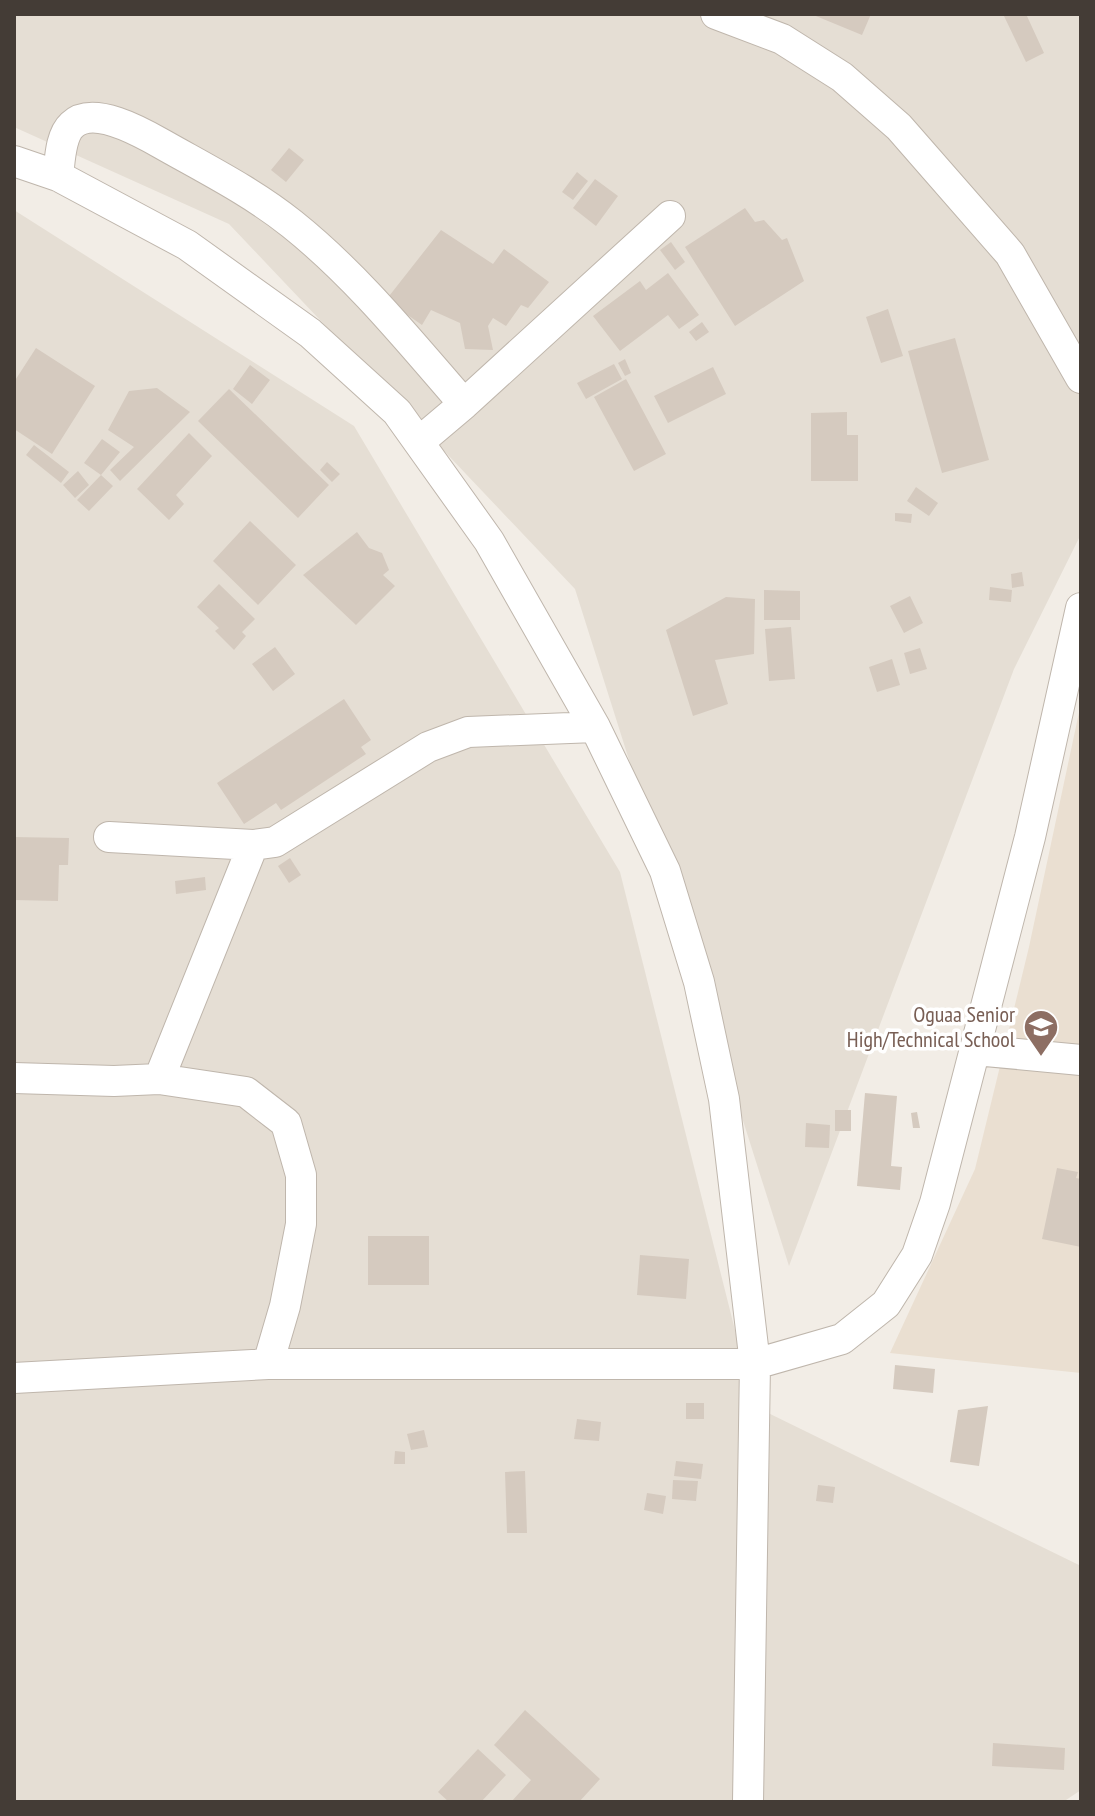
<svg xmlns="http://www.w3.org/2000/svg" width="1095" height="1816" font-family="'PT Sans Narrow',sans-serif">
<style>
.residential{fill:#e5ded4}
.education{fill:#eadfd1}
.building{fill:#d5cabf}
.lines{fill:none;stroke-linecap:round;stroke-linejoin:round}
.minor-casing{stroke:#bfb6ac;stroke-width:32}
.minor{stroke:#fff;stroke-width:30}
.labels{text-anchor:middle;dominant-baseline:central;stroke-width:7;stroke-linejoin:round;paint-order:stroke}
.education-label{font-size:22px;fill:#785e54;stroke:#fff;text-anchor:end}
</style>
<rect width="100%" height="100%" fill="#f2ede6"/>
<!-- residential -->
<path class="residential" d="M 14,14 L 1081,14 L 1081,534 L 1014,669 L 789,1266 L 575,589 L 229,224 L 14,127 Z
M 14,210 L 354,426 L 620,872 L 754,1406 L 1081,1566 L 1081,1790 L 1063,1802 L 14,1802 Z"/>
<!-- education -->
<path class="education" d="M 1081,703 L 1081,1373 L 890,1353 L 975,1169 L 1029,947 Z"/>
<!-- building -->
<path class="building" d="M 811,14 L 871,14 L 862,35 Z
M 1008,14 L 1026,14 L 1044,53 L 1026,62 L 1004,16 Z
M 289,148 L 304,160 L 286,182 L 271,170 Z
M 577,172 L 588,181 L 573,200 L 562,192 Z
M 595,179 L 618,196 L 596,226 L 573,208 Z
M 745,208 L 755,222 L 764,220 L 782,240 L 787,238 L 804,281 L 735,326 L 685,247 Z
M 441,230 L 493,264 L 504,249 L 549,282 L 528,308 L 521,305 L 506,326 L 493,318 L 488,326 L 493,350 L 465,349 L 460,323 L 431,310 L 422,325 L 386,300 Z
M 671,242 L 685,262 L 675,270 L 660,250 Z
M 668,273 L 699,315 L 679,329 L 668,315 L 620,351 L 593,316 L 640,281 L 646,290 Z
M 888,309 L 903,356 L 881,363 L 866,317 Z
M 702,322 L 709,332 L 696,341 L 689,332 Z
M 955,338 L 989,460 L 942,473 L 908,351 Z
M 36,348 L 95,386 L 52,454 L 14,429 L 14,382 Z
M 625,359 L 631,373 L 625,376 L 618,363 Z
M 614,364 L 622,379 L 586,399 L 577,383 Z
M 250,365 L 270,380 L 252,404 L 233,389 Z
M 713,367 L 726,394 L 668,423 L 654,396 Z
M 626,379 L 666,454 L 634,471 L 594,397 Z
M 157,388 L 190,412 L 120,481 L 110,470 L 134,447 L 108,430 L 129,391 Z
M 229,389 L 329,485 L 298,518 L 198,421 Z
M 847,412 L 847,435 L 858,435 L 858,481 L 811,481 L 811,413 Z
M 189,433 L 212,456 L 176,495 L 184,504 L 169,520 L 137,489 Z
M 102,439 L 120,452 L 101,475 L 84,463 Z
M 34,445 L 69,472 L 61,483 L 26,455 Z
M 327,462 L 340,474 L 332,482 L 320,470 Z
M 78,471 L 89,485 L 75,498 L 63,485 Z
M 101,475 L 113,486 L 89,511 L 77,500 Z
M 916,487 L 938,503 L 929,516 L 907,501 Z
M 895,513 L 912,514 L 911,523 L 895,521 Z
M 250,521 L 296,565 L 258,605 L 213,561 Z
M 357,532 L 369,548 L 382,553 L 389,570 L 383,575 L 395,586 L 356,625 L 303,575 Z
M 1022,572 L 1024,586 L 1012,588 L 1011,574 Z
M 219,584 L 255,619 L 242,632 L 246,636 L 234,650 L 215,631 L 219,628 L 197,607 Z
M 990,587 L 1012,590 L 1011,602 L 989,600 Z
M 764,590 L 800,591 L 800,620 L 764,620 Z
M 910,596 L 923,623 L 904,633 L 890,606 Z
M 726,597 L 755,599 L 754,654 L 715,660 L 728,704 L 693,716 L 666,630 Z
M 791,627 L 795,679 L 769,681 L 765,629 Z
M 275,647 L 295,674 L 273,691 L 252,664 Z
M 920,648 L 927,669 L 910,674 L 904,653 Z
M 892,659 L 900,685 L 877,692 L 869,667 Z
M 344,699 L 371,740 L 361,747 L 366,754 L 281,810 L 276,803 L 244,824 L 217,783 Z
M 14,837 L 69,838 L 68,865 L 59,865 L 58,901 L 14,900 Z
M 290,858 L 301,875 L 289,883 L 278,866 Z
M 205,877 L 206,890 L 176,894 L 175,881 Z
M 865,1093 L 897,1096 L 891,1166 L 902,1167 L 900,1190 L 857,1186 Z
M 835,1110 L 851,1110 L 851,1131 L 835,1131 Z
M 917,1112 L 920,1128 L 913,1128 L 911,1113 Z
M 806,1123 L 830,1125 L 829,1148 L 805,1147 Z
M 1057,1168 L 1078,1172 L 1076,1178 L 1081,1179 L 1081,1247 L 1042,1239 Z
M 368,1236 L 429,1236 L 429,1285 L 368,1285 Z
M 640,1255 L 689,1259 L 686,1299 L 637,1295 Z
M 895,1365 L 935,1369 L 933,1393 L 893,1389 Z
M 686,1403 L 704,1403 L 704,1419 L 686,1419 Z
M 988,1406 L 979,1466 L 950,1462 L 958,1410 Z
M 577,1419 L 601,1422 L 599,1441 L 574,1439 Z
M 424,1430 L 428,1447 L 411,1450 L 407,1434 Z
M 395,1451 L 405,1452 L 405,1464 L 394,1464 Z
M 676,1461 L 703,1464 L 701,1479 L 674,1476 Z
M 525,1471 L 527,1533 L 507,1533 L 505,1472 Z
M 673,1480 L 698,1481 L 696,1501 L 672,1499 Z
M 818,1485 L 835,1487 L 833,1503 L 816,1501 Z
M 647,1493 L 666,1496 L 663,1514 L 644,1510 Z
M 525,1710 L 600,1779 L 579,1802 L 511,1802 L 531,1780 L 494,1745 Z
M 993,1743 L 1065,1748 L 1064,1770 L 992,1766 Z
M 478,1749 L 506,1775 L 481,1802 L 449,1802 L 438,1792 Z"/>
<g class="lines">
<!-- minor casing -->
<g class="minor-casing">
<path id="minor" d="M 716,14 L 782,39 L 842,77 L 899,127 L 1010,254 L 1081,378
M 14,161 L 58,176 L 187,245 L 310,333 L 397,412 L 489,541 L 595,727 L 665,871 L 699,982 L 724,1099 L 755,1364 L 748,1802
M 58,176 C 60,161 60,136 72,125 C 93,105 141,132 162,144 C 206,169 252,192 292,224 C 357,276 410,342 464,404 L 670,216
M 419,442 L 464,404
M 109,837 L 253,845 L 275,842 L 428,747 L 468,732 L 595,727
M 975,1050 L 1081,1060
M 14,1078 L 114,1081 L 159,1079 L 246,1092 L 286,1123 L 301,1175 L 301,1224 L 285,1306 L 268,1364
M 159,1079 L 253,845
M 14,1378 L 268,1364 L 755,1364 L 842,1339 L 886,1304 L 917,1255 L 935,1203 L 1030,837 L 1081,608"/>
</g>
<!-- minor -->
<use href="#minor" class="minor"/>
</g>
<!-- icons -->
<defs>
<g id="school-pin" transform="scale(1.8)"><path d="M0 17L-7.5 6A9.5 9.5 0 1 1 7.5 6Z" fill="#8d6e63" stroke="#fff"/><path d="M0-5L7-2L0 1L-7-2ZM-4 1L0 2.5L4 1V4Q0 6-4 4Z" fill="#fff"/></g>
</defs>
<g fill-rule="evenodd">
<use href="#school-pin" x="1041" y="1027"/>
</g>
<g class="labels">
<!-- education labels -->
<g class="education-label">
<text x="1015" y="1014">Oguaa Senior<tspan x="1015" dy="25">High/Technical School</tspan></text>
</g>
</g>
<!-- border -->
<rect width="1095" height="1816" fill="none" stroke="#443c36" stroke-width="32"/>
</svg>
